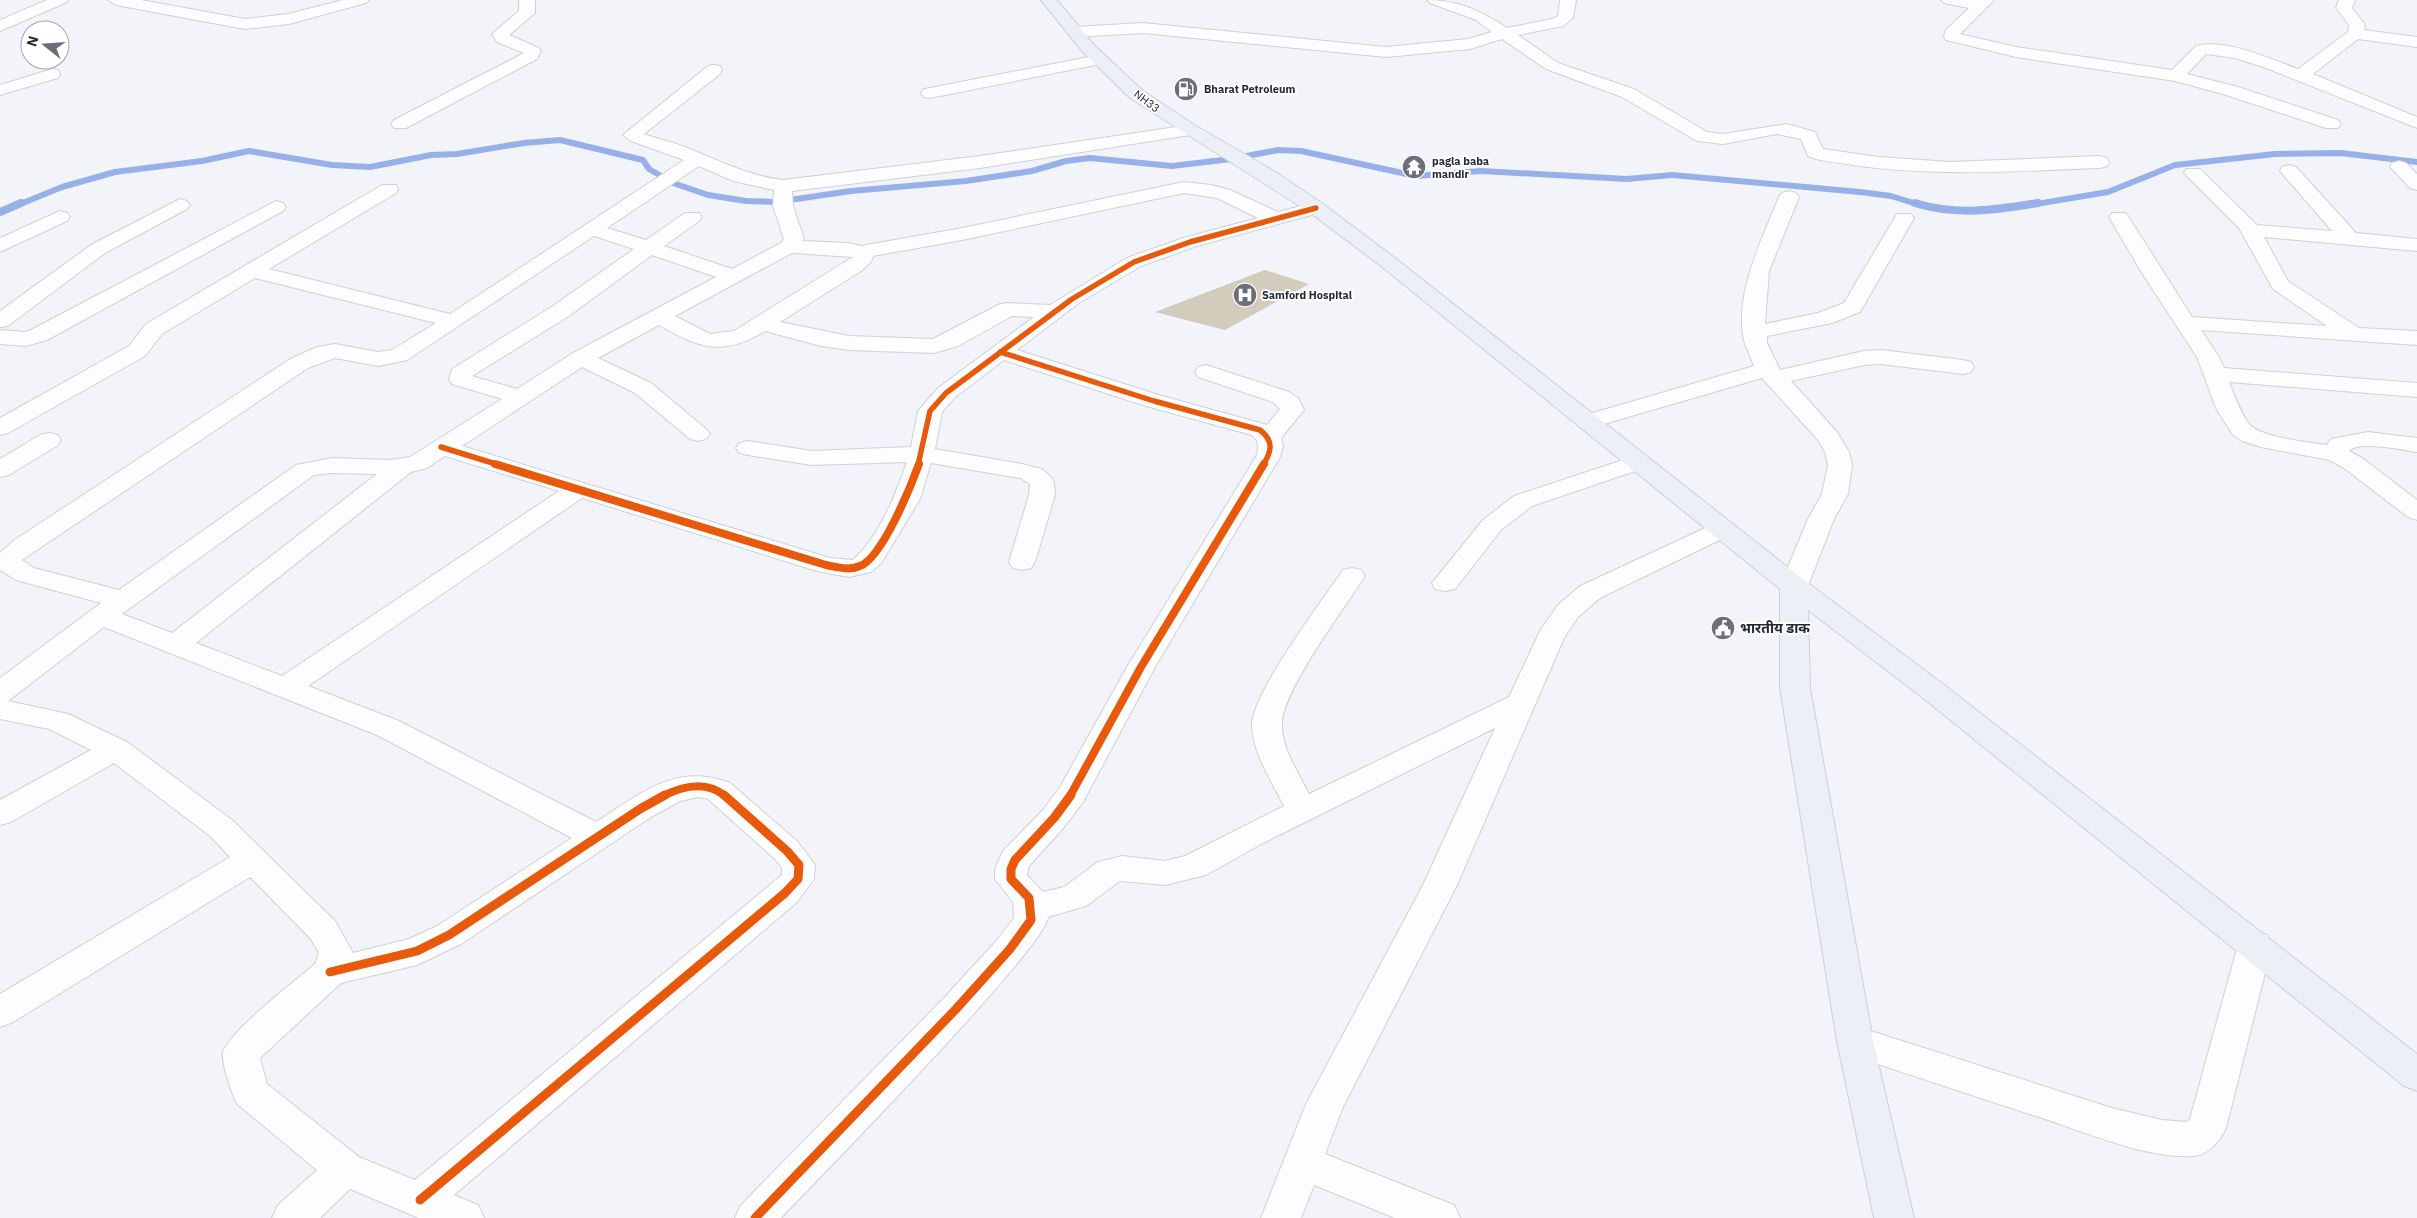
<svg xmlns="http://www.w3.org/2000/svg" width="2417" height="1218" font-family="'IBM Plex Sans','Noto Sans Devanagari',sans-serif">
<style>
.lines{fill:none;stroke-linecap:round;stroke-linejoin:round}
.stream-far1{stroke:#98b0e9;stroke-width:6}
.stream{stroke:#98b0e9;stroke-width:8}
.building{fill:#d3cbbb}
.minor-casing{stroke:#cdd1d8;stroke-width:2}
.major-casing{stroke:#ced0d4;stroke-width:2}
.minor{fill:#fdfdfe;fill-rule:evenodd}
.major{fill:#eceff6;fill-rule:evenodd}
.cycleway-far2-casing{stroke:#fff;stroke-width:8}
.cycleway-far1-casing{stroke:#fff;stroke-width:11}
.cycleway-casing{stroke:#fff;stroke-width:12}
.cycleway-far2{stroke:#e8590c;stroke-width:5.5}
.cycleway-far1{stroke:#e8590c;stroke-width:8}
.cycleway{stroke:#e8590c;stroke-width:9}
.labels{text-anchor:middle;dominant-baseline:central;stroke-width:4;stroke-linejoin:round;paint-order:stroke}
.far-poi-label{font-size:11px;font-weight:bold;fill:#242832;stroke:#fff;text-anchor:start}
.far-street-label{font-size:11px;fill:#242832;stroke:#fff}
.poi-label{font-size:14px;font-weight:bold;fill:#242832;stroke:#fff;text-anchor:start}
</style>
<rect width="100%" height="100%" fill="#f2f4fa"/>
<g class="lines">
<!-- stream-far1 -->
<path class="stream-far1" d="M 18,205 L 62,187 L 115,172 L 202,161 L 249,151 L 332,165 L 370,167 L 431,155 L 457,154 L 524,143 L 560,140 L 643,160 L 649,169 L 673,183 L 708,195 L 746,201 L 776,202 L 851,191 L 966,181 L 1032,171 L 1066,161 L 1090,158 L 1172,166 L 1231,159 L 1278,150 L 1301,151 L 1416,176 L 1481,171 L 1627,179 L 1672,175 L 1860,192 L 1891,196 L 1920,205
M 2031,205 L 2108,192 L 2175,165 L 2275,154 L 2341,153 L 2417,162"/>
<!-- stream -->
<path class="stream" d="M 1915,203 C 1957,216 1996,210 2038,203
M 0,212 L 21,203"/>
</g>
<!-- building -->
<path class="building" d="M 1265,270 L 1309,284 L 1225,330 L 1155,312 Z"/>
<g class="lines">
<!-- minor casing -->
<g class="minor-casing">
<path id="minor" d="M 47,0 L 68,0 L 65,3 L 0,31 L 0,20 Z
M 108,0 L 141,0 L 245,19 L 288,14 L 343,0 L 369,0 L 366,3 L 289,24 L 245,29 L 116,5 Z
M 519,0 L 535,0 L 535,13 L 509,35 L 539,48 L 541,51 L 537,59 L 406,128 L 394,128 L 391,124 L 394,120 L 524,53 L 497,42 L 492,34 L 519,11 Z
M 1427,0 C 1458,0 1482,11 1507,28 L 1552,19 L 1558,16 L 1560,0 L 1576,0 L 1573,18 L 1563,26 L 1518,35 L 1558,63 L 1634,89 L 1707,132 L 1723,134 L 1787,124 L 1815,132 L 1823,149 L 1879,157 L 1950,162 L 2100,156 L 2107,158 L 2109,162 L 2107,166 L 2100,168 C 2017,171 1935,177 1852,165 C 1838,162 1821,162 1808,156 L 1801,139 L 1777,134 L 1723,144 L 1697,141 L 1622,97 L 1546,69 L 1502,39 L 1470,49 L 1386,57 L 1143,33 L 1074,37 L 1066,32 L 1074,27 L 1143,23 L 1386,47 L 1468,39 L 1492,32 L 1476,20 L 1430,3 Z
M 1941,0 L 1994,0 L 1960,34 L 2016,47 L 2172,70 L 2196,46 C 2225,38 2271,59 2298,69 L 2348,32 L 2349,25 L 2336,8 L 2339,0 L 2355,0 L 2352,8 L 2365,25 L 2364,30 L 2417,37 L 2417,47 L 2358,39 L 2313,74 L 2417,117 L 2417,128 L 2266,68 L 2235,58 L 2206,54 L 2187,74 L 2238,87 L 2338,120 L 2341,124 L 2338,128 L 2326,128 L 2226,95 L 2175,81 L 2016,57 L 1946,40 L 1944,37 L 1946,30 L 1969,8 L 1944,3 Z
M 1099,55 L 1107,60 L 1105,63 L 930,98 L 924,97 L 921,93 L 924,89 L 930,88 Z
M 714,65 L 720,66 L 722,70 L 720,74 L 644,134 C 658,139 672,142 685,147 C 718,160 748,176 783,180 L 980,156 L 1190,125 L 1196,126 L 1199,130 L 1196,134 L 1190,135 L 980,168 L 792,191 L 793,206 L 804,239 L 802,241 L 847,243 L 861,246 L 962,228 L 1184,182 L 1211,185 L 1230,190 L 1278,212 L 1316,202 L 1323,204 L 1326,208 L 1323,212 L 1197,246 L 1141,266 L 1079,303 L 1017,350 L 1162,396 L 1267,425 L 1280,409 L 1273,402 L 1198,377 L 1195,372 L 1198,367 L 1206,365 L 1289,392 L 1298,398 L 1304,410 L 1281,438 L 1283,446 L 1280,457 L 1155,667 L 1083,802 L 1065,826 L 1029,866 L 1027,875 L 1043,892 L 1064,887 L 1098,862 L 1122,856 L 1165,861 L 1185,856 L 1284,806 C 1272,782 1252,752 1252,724 C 1253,692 1322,601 1343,570 L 1352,568 L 1361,570 L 1365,576 C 1344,609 1285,687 1282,722 C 1280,746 1299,774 1309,794 L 1509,697 L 1540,631 L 1558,605 L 1580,586 L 1714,524 L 1723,521 L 1732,524 L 1736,529 L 1732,534 L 1600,598 L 1578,617 L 1564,638 L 1457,885 L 1343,1107 L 1325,1154 L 1454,1205 L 1460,1218 L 1395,1218 L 1314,1185 L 1301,1218 L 1261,1218 L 1306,1104 L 1423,885 L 1495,728 L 1263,843 L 1206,875 L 1165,885 L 1120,881 L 1086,906 L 1048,917 C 1048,945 816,1181 781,1218 L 735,1218 L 741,1205 L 943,999 L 998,939 L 1014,918 L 1013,902 L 995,879 L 995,869 L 1003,851 L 1043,810 L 1060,787 L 1127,667 L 1256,457 C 1259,447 1260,442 1252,435 L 1146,406 L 1004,360 L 954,398 L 942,412 L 935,449 L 1022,464 L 1042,469 L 1051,477 L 1054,482 L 1055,495 L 1035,562 L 1031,568 L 1022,570 L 1013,568 L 1009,562 L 1029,495 L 1030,484 L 1020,478 L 931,463 L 920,499 L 882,562 L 871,572 L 849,577 L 817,571 L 582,498 L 308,686 L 399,721 L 596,822 C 640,794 676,762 730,783 L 798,842 L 815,865 L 814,879 L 797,902 L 454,1195 L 478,1205 L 484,1218 L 419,1218 L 350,1189 L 320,1218 L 272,1218 L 278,1205 L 317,1170 L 237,1104 C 232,1094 221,1063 223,1052 C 230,1031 295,981 315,964 L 319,953 L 311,939 L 250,877 L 13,1022 L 0,1027 L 0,994 L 230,857 L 210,836 L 114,763 L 11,822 L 0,825 L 0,800 L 91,750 L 49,729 L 0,719 L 0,678 L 101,603 L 16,580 L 0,570 L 0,553 L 13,541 L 292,358 L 317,347 L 335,344 L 378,352 L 392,350 L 436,323 L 255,278 L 162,334 L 145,356 L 8,433 L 0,435 L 0,418 L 129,346 L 146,324 L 382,185 L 396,185 L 398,189 L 396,193 L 269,269 L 450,314 L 684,160 L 631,141 L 623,135 L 708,66 ZM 699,166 L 733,181 L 774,190 L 773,206 L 784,239 L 781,243 L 732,269 L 664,246 L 699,221 L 702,217 L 699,213 L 685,213 L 646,240 L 607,228 ZM 1184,193 L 1217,198 L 1258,218 L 1183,238 L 1127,258 L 1050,305 L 1008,303 L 1000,304 L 933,339 L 849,336 L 780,322 L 861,271 L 871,262 L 873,256 L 962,240 ZM 594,236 L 634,249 L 553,306 L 452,369 L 449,379 L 452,384 L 502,399 L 410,457 L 389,460 L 332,458 L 296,465 L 119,590 L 34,568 L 22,560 L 308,368 L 335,358 L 378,366 L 407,360 ZM 792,253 L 853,257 L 734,331 L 710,334 L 675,316 ZM 652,255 L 716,277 L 573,353 L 517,389 L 472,376 L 569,316 ZM 1012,316 L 1034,317 L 938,388 L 918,411 L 911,447 L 812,451 L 748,441 L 739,443 L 736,448 L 739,453 L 748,455 L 812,465 L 907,462 C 895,496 880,535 853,560 L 830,558 L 462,446 L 582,367 L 635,393 L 690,439 L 698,441 L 706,439 L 710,434 L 706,429 L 651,383 L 598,358 L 659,325 C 699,348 723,357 765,331 L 821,346 L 849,350 L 934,353 L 958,346 ZM 445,456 L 559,491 L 282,676 L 196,643 L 411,472 L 427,468 ZM 332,473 L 377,474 L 172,633 L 122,614 L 314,475 ZM 104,627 L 377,735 L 572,838 L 437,926 L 409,939 L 353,953 L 335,921 L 232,820 L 127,742 L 68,714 L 8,701 ZM 698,797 L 708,799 L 776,860 L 782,868 L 782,875 L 415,1180 L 359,1157 L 267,1084 L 260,1058 L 341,983 L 417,965 L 461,944 L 651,817 L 680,801 Z
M 52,69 L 58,70 L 60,74 L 58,78 L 0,95 L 0,85 Z
M 2399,161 L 2406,163 L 2417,174 L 2417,190 L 2410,188 L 2390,167 L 2392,163 Z
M 2289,165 L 2296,167 L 2356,233 L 2417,239 L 2417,251 L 2264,237 L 2288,281 L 2359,328 L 2417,331 L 2417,345 L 2201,330 L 2219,357 L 2224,368 L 2417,383 L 2417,397 L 2229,382 C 2235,396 2240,412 2249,424 C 2261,438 2309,442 2327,445 L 2331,439 L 2368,432 L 2417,438 L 2417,452 C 2404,450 2357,440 2349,451 L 2362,458 L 2417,500 L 2417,520 L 2408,517 L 2344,468 L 2329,460 L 2261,447 L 2242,441 L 2233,435 L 2216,408 L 2197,357 L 2142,273 L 2109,217 L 2112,213 L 2126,213 L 2192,317 L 2327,326 L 2273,289 L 2239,228 L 2184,173 L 2186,169 L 2200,169 L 2257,225 L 2332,231 L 2280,171 L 2282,167 Z
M 1789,191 L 1796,193 L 1799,197 L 1769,271 L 1765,324 L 1818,313 L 1844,303 L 1897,214 L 1911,214 L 1914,218 L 1860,312 L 1832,323 L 1767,336 L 1767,343 L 1780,370 L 1864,351 L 1881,350 L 1963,360 L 1971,362 L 1974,367 L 1971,372 L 1963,374 L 1881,364 L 1864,365 L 1791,381 L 1837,432 L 1849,452 L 1852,465 L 1848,494 L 1834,519 L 1808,586 L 1804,592 L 1794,594 L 1784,592 L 1780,586 L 1808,519 L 1822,494 L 1828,465 L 1825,452 L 1818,440 L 1762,378 L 1587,429 L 1579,427 L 1575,422 L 1579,417 L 1754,366 C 1751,359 1748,351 1745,344 C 1732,298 1762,239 1779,197 L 1782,193 Z
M 180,199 L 187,201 L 190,205 L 187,209 L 105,253 L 8,326 L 0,327 L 0,311 L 91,245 Z
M 276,201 L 283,203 L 286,207 L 283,211 L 47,340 L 26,346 L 0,344 L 0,330 L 25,332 L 31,330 Z
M 60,211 L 67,213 L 70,217 L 67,221 L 0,252 L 0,238 Z
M 49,433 L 58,435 L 61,440 L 58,445 L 9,475 L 0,477 L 0,459 L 40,435 Z
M 1638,455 L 1647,457 L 1650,462 L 1647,467 L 1532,506 L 1501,530 L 1455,589 L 1445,591 L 1435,589 L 1432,583 L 1483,520 L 1514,496 Z
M 2255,932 L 2267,935 L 2272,945 L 2226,1128 C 2220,1141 2209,1155 2193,1156 C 2148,1159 2087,1133 2045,1119 C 1977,1097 1910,1075 1842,1052 L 1837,1041 L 1842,1030 L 1855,1026 L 2112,1108 L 2162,1120 L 2187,1122 L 2190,1119 L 2238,945 L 2243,935 Z"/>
</g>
<!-- major casing -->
<g class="major-casing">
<path id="major" d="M 1041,0 L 1057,0 L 1094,45 L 1142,90 L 1196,126 L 1274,171 L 1323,204 L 1395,258 L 1804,580 L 1943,684 L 2417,1054 L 2417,1091 L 2404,1086 L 1923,698 L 1808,610 L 1810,688 L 1873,1041 L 1914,1218 L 1874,1218 L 1837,1041 L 1780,688 L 1780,589 L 1381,266 L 1309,212 L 1130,98 L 1082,51 Z"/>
</g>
<!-- minor -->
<use href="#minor" class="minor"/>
<!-- major -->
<use href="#major" class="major"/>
<!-- cycleway-far2 casing -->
<g class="cycleway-far2-casing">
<path id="cycleway-far2" d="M 1000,352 L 1154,401 L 1260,430 C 1274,441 1272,451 1263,465
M 441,447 L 499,465
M 918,465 L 930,411 L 946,393 L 1072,299 L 1134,262 L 1190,242 L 1316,208"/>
</g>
<!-- cycleway-far1 casing -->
<g class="cycleway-far1-casing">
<path id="cycleway-far1" d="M 495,464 L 826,565 C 837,567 849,571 860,566 C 882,558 911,486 919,464
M 663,796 C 683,786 706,780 725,796
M 1070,796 L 1141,667 L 1264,464"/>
</g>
<!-- cycleway casing -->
<g class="cycleway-casing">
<path id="cycleway" d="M 330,972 L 417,951 L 449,935 L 640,809 L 665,795
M 420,1200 L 785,893 L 798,879 L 799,865 L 787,851 L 724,795
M 755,1218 L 956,1009 L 1010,949 L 1031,920 L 1029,898 L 1011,879 L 1011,869 L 1015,860 L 1054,818 L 1071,795"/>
</g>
<!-- cycleway-far2 -->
<use href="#cycleway-far2" class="cycleway-far2"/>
<!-- cycleway-far1 -->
<use href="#cycleway-far1" class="cycleway-far1"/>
<!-- cycleway -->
<use href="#cycleway" class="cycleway"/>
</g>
<!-- icons -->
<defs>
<g id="fuel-disc" transform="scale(1.25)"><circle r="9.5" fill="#6c6f78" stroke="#fff"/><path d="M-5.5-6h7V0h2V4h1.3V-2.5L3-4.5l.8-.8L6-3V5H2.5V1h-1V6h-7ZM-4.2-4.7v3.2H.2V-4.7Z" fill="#fff"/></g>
<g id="temple-disc" transform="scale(1.25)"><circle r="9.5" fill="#6c6f78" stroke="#fff"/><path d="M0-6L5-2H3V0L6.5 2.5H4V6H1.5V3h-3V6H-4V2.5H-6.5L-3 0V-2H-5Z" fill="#fff"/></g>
<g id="hospital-disc" transform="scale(1.25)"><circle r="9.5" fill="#6c6f78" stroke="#fff"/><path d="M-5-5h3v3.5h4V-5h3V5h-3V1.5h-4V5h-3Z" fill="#fff"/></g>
<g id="civic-disc" transform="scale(1.25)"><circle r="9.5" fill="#6c6f78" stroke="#fff"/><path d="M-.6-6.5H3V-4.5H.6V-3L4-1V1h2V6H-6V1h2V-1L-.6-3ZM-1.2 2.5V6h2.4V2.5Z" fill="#fff"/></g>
</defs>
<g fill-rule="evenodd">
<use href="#fuel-disc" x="1186" y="89"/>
<use href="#temple-disc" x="1414" y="167"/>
<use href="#hospital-disc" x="1245" y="295"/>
<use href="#civic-disc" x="1723" y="628"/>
</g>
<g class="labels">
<!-- far-poi labels -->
<g class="far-poi-label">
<text x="1204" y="89">Bharat Petroleum</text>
<text x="1432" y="161">pagla baba<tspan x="1432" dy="13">mandir</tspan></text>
<text x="1262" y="295">Samford Hospital</text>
</g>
<!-- far-street labels -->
<g class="far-street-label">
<text transform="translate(1147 101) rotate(37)">NH33</text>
</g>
<!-- poi labels -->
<g class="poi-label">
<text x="1740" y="628">भारतीय डाक</text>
</g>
</g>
<!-- north arrow -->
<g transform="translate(45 45) rotate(287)"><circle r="24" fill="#ffffff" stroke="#a7a9ad"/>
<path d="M0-4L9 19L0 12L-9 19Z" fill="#6c6f78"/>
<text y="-8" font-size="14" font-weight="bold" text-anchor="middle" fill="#242832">N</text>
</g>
</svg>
